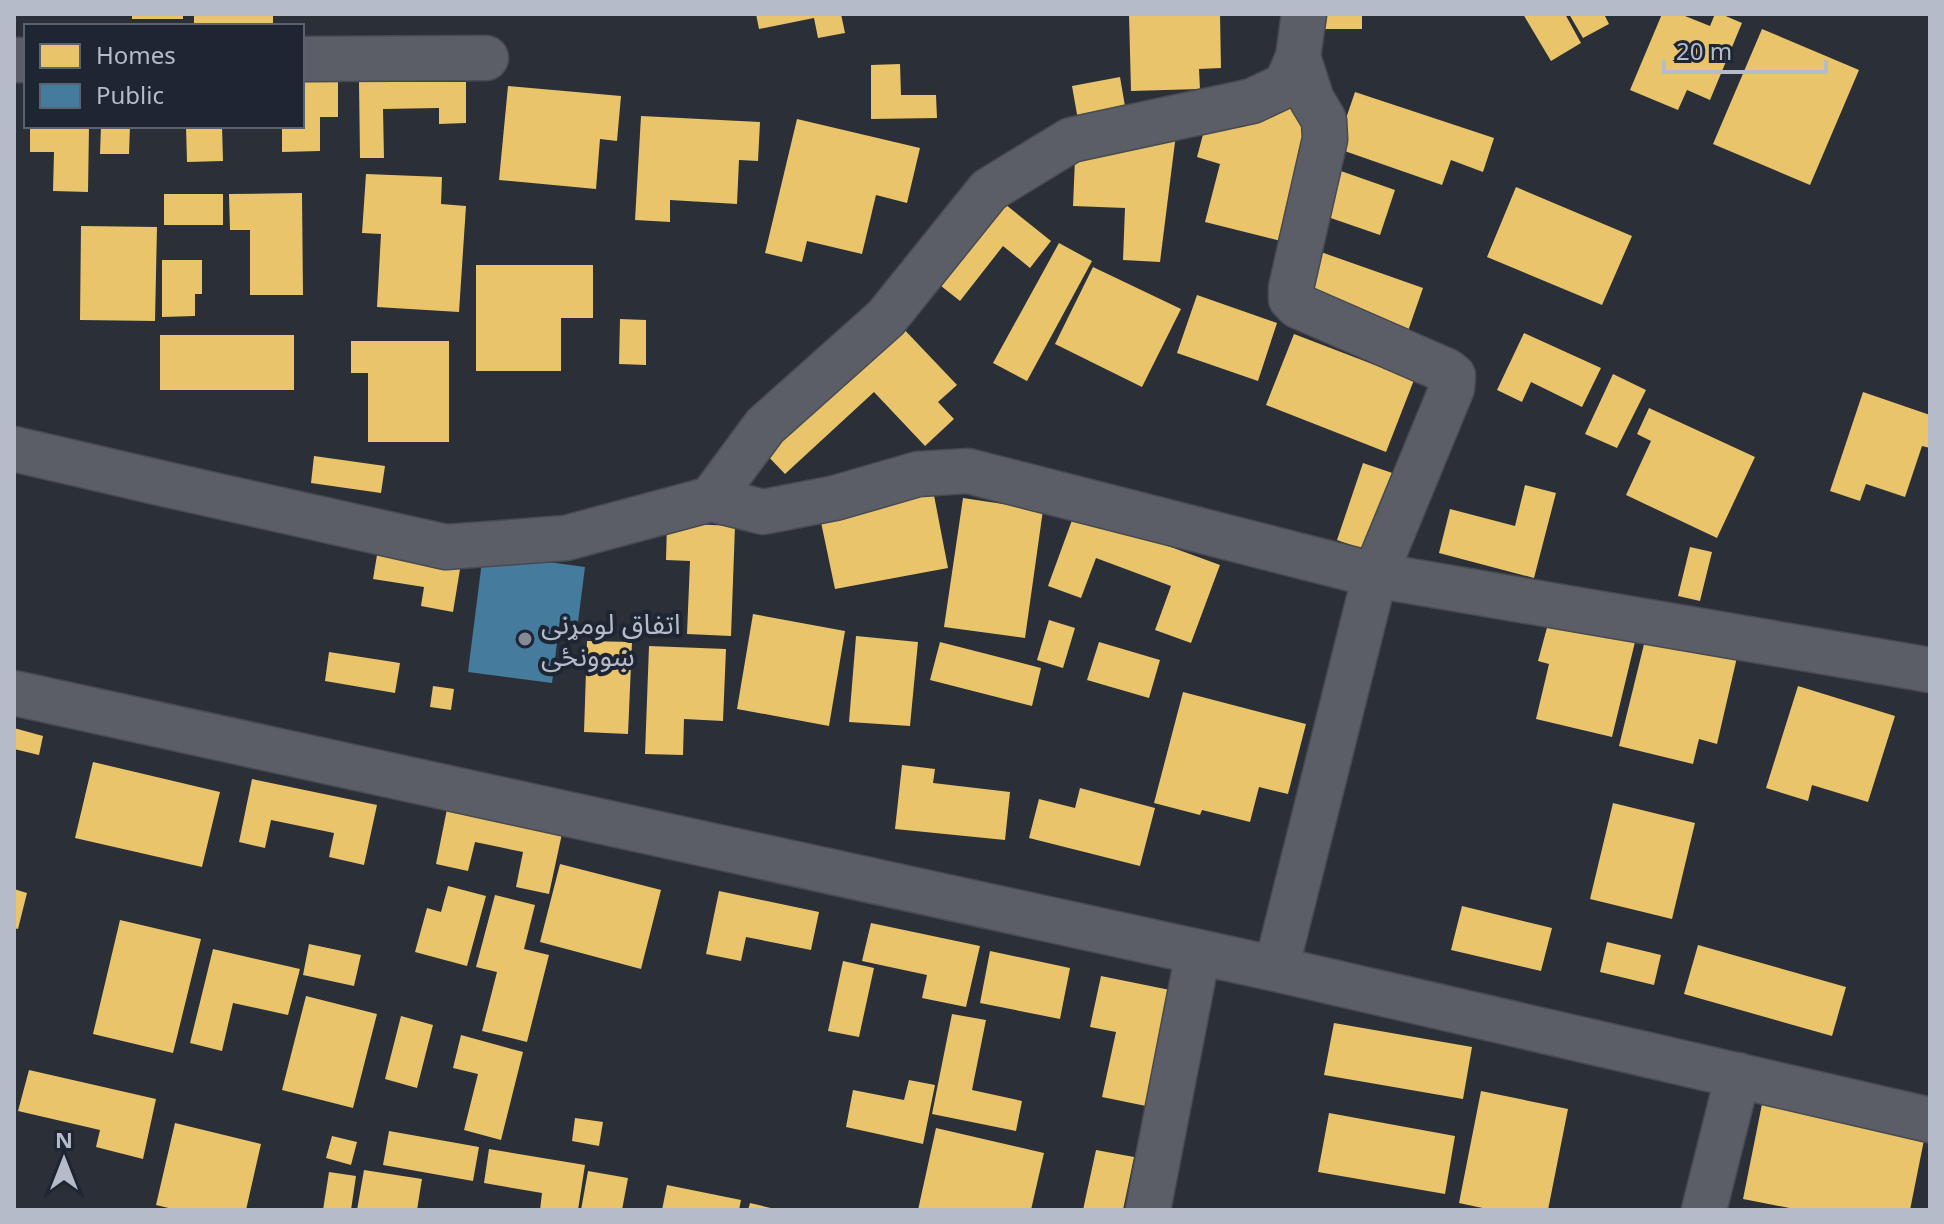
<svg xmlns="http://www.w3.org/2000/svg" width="1944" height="1224" font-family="'Noto Sans','Noto Sans Arabic',sans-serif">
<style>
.homes{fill:#e9c46a}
.public{fill:#457b9d}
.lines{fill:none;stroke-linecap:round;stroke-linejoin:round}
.minor-casing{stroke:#474a51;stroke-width:47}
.minor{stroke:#5b5e66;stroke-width:44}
.poi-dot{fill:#858a96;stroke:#1e2533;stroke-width:3}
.labels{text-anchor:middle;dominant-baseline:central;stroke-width:8;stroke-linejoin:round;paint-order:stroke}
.poi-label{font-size:28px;fill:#b5bbc9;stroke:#1e2533;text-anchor:start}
</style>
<rect width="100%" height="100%" fill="#2b2f37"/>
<!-- homes -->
<path class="homes" d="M 132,14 L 183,14 L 183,19 L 132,19 Z
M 194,14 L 273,14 L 273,26 L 194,26 Z
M 756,14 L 841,14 L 845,33 L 818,38 L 814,18 L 759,29 Z
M 1129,14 L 1220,14 L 1221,68 L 1199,69 L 1200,89 L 1131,91 Z
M 1325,14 L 1362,14 L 1362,29 L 1325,29 Z
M 1523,14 L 1565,14 L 1581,43 L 1551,61 Z
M 1569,14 L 1604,14 L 1609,24 L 1583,38 Z
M 1662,14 L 1680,14 L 1710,26 L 1715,14 L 1721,14 L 1742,23 L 1710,100 L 1687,90 L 1678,110 L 1630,90 Z
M 1762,29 L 1859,70 L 1810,185 L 1713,144 Z
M 900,64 L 901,95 L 936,95 L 937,118 L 871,119 L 871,65 Z
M 1120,77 L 1126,112 L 1078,120 L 1072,86 Z
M 302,82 L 338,82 L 338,117 L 320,117 L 320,151 L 282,152 L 282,126 L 302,126 Z
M 359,82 L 466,82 L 466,123 L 439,124 L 439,108 L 383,109 L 384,158 L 360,158 Z
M 508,86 L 621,96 L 617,141 L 600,139 L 596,189 L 499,180 Z
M 1355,92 L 1494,138 L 1483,172 L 1451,160 L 1442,185 L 1336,148 Z
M 1297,104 L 1318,127 L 1289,243 L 1205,222 L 1220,164 L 1197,157 L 1205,127 Z
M 641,116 L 760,122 L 758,161 L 739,160 L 737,204 L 670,200 L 670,222 L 635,220 Z
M 797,119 L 920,148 L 907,203 L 876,195 L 862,254 L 807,241 L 802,262 L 765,253 Z
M 30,126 L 89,126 L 88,192 L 53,191 L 54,152 L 30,152 Z
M 101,126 L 130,126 L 129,154 L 100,154 Z
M 186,126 L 222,126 L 223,161 L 187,162 Z
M 1176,134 L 1160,262 L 1123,260 L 1125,208 L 1073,206 L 1075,159 Z
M 1338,170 L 1395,190 L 1380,235 L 1322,215 Z
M 366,174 L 442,177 L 441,204 L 466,206 L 459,312 L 377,307 L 381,234 L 362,233 Z
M 1516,187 L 1632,236 L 1602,305 L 1487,257 Z
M 302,193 L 303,295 L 250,295 L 250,230 L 230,230 L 229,194 Z
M 164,194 L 223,194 L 223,225 L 164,225 Z
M 995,196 L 1051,241 L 1030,268 L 1003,246 L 960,301 L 931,278 Z
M 81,226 L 157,227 L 155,321 L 80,320 Z
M 1059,243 L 1092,261 L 1027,381 L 993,363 Z
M 1318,251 L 1423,288 L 1408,331 L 1303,295 Z
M 162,260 L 202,260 L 202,294 L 195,294 L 195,316 L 162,317 Z
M 476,265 L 593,265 L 593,318 L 561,318 L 561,371 L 476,371 Z
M 1093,267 L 1181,309 L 1142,387 L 1055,344 Z
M 1197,295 L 1277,323 L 1258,381 L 1177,353 Z
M 620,319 L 646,320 L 646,365 L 619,364 Z
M 899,324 L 957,385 L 938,402 L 954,419 L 925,446 L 874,392 L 785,474 L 763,451 Z
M 1524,333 L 1601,368 L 1582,407 L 1531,382 L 1522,402 L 1497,390 Z
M 1294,334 L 1414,380 L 1386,452 L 1266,405 Z
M 160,335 L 294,335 L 294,390 L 160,390 Z
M 351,341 L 449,341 L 449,442 L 368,442 L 368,373 L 351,373 Z
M 1613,374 L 1646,390 L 1617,448 L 1585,434 Z
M 1863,392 L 1930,415 L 1930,448 L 1922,446 L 1905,497 L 1866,484 L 1860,501 L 1830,491 Z
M 1649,408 L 1755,457 L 1717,538 L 1626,495 L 1651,441 L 1637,434 Z
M 314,456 L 385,466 L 381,493 L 311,483 Z
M 1363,463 L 1407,478 L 1380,555 L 1337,540 Z
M 932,485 L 948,568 L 835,589 L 818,508 Z
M 1525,485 L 1556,493 L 1534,578 L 1439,553 L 1450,509 L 1515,526 Z
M 963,498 L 1043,510 L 1025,638 L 944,627 Z
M 1075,512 L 1220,565 L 1191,643 L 1155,630 L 1171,586 L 1096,558 L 1081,598 L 1048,586 Z
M 667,523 L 735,526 L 731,636 L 687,634 L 690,561 L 666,560 Z
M 379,543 L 462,557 L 453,612 L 421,606 L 424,587 L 373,579 Z
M 1690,547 L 1712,552 L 1700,601 L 1678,596 Z
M 753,614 L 845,631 L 829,726 L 737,709 Z
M 1049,620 L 1075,628 L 1063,668 L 1037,660 Z
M 1549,620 L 1635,642 L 1612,737 L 1536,719 L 1549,664 L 1538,661 Z
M 1647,632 L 1738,653 L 1717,744 L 1699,739 L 1693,764 L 1619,746 Z
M 856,636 L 918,642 L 910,726 L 849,722 Z
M 587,641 L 632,642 L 628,734 L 584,732 Z
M 940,642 L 1041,668 L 1032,706 L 930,680 Z
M 1099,642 L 1160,660 L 1149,698 L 1087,680 Z
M 649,646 L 726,649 L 723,721 L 684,719 L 683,755 L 645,754 Z
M 329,652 L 400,663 L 395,693 L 325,681 Z
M 433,686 L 454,689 L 451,710 L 430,707 Z
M 1798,686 L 1895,716 L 1868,802 L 1812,785 L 1808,801 L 1766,788 Z
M 1183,692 L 1306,724 L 1288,794 L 1259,787 L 1250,822 L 1202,810 L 1200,815 L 1154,803 Z
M 14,728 L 43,736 L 39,755 L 14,749 Z
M 93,762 L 220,792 L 202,867 L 75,838 Z
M 902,765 L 935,769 L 933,783 L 1010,792 L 1005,840 L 895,829 Z
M 252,779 L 377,805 L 364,865 L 329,857 L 334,833 L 271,820 L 265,848 L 239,842 Z
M 1080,788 L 1155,808 L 1140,866 L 1029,838 L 1039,799 L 1075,808 Z
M 1613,803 L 1695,823 L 1672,919 L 1590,899 Z
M 448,804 L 563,829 L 549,894 L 516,887 L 523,852 L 475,842 L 468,871 L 436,864 Z
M 560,864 L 661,890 L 641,969 L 540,942 Z
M 448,886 L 486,896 L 467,966 L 415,952 L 427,908 L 441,912 Z
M 14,889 L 27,893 L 18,929 L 14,928 Z
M 719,891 L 819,912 L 811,950 L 746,937 L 741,961 L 706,954 Z
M 495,895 L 535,905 L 524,949 L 549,955 L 527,1042 L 482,1031 L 497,972 L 476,967 Z
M 1462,906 L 1552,928 L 1541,971 L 1451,950 Z
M 120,920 L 201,939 L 173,1053 L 93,1034 Z
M 871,923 L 980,946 L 966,1007 L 922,998 L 927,975 L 862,961 Z
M 1607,942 L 1661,955 L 1654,985 L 1600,972 Z
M 309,944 L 361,955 L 354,986 L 303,975 Z
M 1698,945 L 1846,987 L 1832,1036 L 1684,994 Z
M 213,949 L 300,969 L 288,1015 L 233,1003 L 222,1051 L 190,1043 Z
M 990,951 L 1070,968 L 1060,1019 L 980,1003 Z
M 843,961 L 874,968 L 859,1037 L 828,1031 Z
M 1101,976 L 1170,990 L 1146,1106 L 1102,1097 L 1116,1032 L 1090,1027 Z
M 306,996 L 377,1014 L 353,1108 L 282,1090 Z
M 952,1014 L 986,1020 L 972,1090 L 1022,1101 L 1016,1131 L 932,1114 Z
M 401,1016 L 433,1025 L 417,1088 L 385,1079 Z
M 1334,1023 L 1472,1047 L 1463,1099 L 1324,1075 Z
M 461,1035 L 523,1052 L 501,1140 L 464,1130 L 478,1074 L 453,1068 Z
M 29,1070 L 156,1099 L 143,1159 L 96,1147 L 100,1130 L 18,1111 Z
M 909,1080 L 935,1085 L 923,1144 L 846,1127 L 853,1090 L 904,1100 Z
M 1481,1091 L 1568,1109 L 1548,1210 L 1492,1210 L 1459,1203 Z
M 1762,1104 L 1925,1135 L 1910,1210 L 1800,1210 L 1743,1199 Z
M 1329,1113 L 1455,1136 L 1445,1194 L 1318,1172 Z
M 575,1118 L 603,1122 L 599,1146 L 572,1141 Z
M 175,1123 L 261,1144 L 246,1210 L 177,1210 L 156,1205 Z
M 936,1128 L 1044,1153 L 1031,1210 L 918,1210 Z
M 389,1131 L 479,1147 L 473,1181 L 383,1165 Z
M 332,1136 L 357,1142 L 351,1165 L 326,1158 Z
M 489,1149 L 585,1165 L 578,1210 L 540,1210 L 542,1193 L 484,1183 Z
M 1096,1150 L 1134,1157 L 1123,1210 L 1083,1210 Z
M 364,1170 L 422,1179 L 417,1210 L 357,1210 Z
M 588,1171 L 628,1178 L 622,1210 L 581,1210 Z
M 329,1172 L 356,1176 L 351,1210 L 323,1210 Z
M 667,1185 L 741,1200 L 739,1210 L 662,1210 Z
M 750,1203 L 775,1209 L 775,1210 L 748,1210 Z"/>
<!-- public -->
<path class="public" d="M 483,553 L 585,567 L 578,622 L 560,619 L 552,683 L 468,672 Z"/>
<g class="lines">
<!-- minor casing -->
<g class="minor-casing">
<path id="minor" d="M 302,59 L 486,58
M 14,60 L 26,60
M 14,449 L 169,485 L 446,547 L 566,538 L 711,499 L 763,512 L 835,498 L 918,474 L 968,471 L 1375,575 L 1930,670
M 711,499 L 765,426 L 886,318 L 989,190 L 1071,140 L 1252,101 L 1286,85 L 1298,57 L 1304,14
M 14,693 L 1276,969 L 1930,1120
M 1276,969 L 1375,575 L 1452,388 L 1453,376 L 1447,371 L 1298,306 L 1291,299 L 1291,288 L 1325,139 L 1324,120 L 1312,100 L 1298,57
M 1148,1210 L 1198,953
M 1704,1210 L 1738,1075"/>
</g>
<!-- minor -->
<use href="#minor" class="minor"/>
</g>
<!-- markers -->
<circle class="poi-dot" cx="525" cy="639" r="8"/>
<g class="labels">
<!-- poi labels -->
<g class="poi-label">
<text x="541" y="623">اتفاق لومړنی<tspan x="541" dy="32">ښوونځی</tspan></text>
</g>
</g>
<!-- border -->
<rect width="1944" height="1224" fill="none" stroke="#b5bbc9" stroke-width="32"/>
<!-- legend -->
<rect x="24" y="24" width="280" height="104" fill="#1e2533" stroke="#5a616f" stroke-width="2"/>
<rect x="40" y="44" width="40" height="24" fill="#e9c46a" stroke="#5a616f" stroke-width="2"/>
<text x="96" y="64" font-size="24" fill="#b5bbc9">Homes</text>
<rect x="40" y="84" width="40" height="24" fill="#457b9d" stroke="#5a616f" stroke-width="2"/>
<text x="96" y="104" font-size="24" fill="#b5bbc9">Public</text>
<!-- north arrow -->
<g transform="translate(64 1160)" stroke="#1e2533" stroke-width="6" paint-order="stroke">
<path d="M0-6L14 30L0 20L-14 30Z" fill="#b5bbc9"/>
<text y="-12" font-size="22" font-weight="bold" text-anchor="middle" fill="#b5bbc9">N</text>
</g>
<!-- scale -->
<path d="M1664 60v12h162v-12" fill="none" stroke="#b5bbc9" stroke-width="4"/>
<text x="1676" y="60" font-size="24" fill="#b5bbc9" stroke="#1e2533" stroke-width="6" paint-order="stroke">20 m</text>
</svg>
